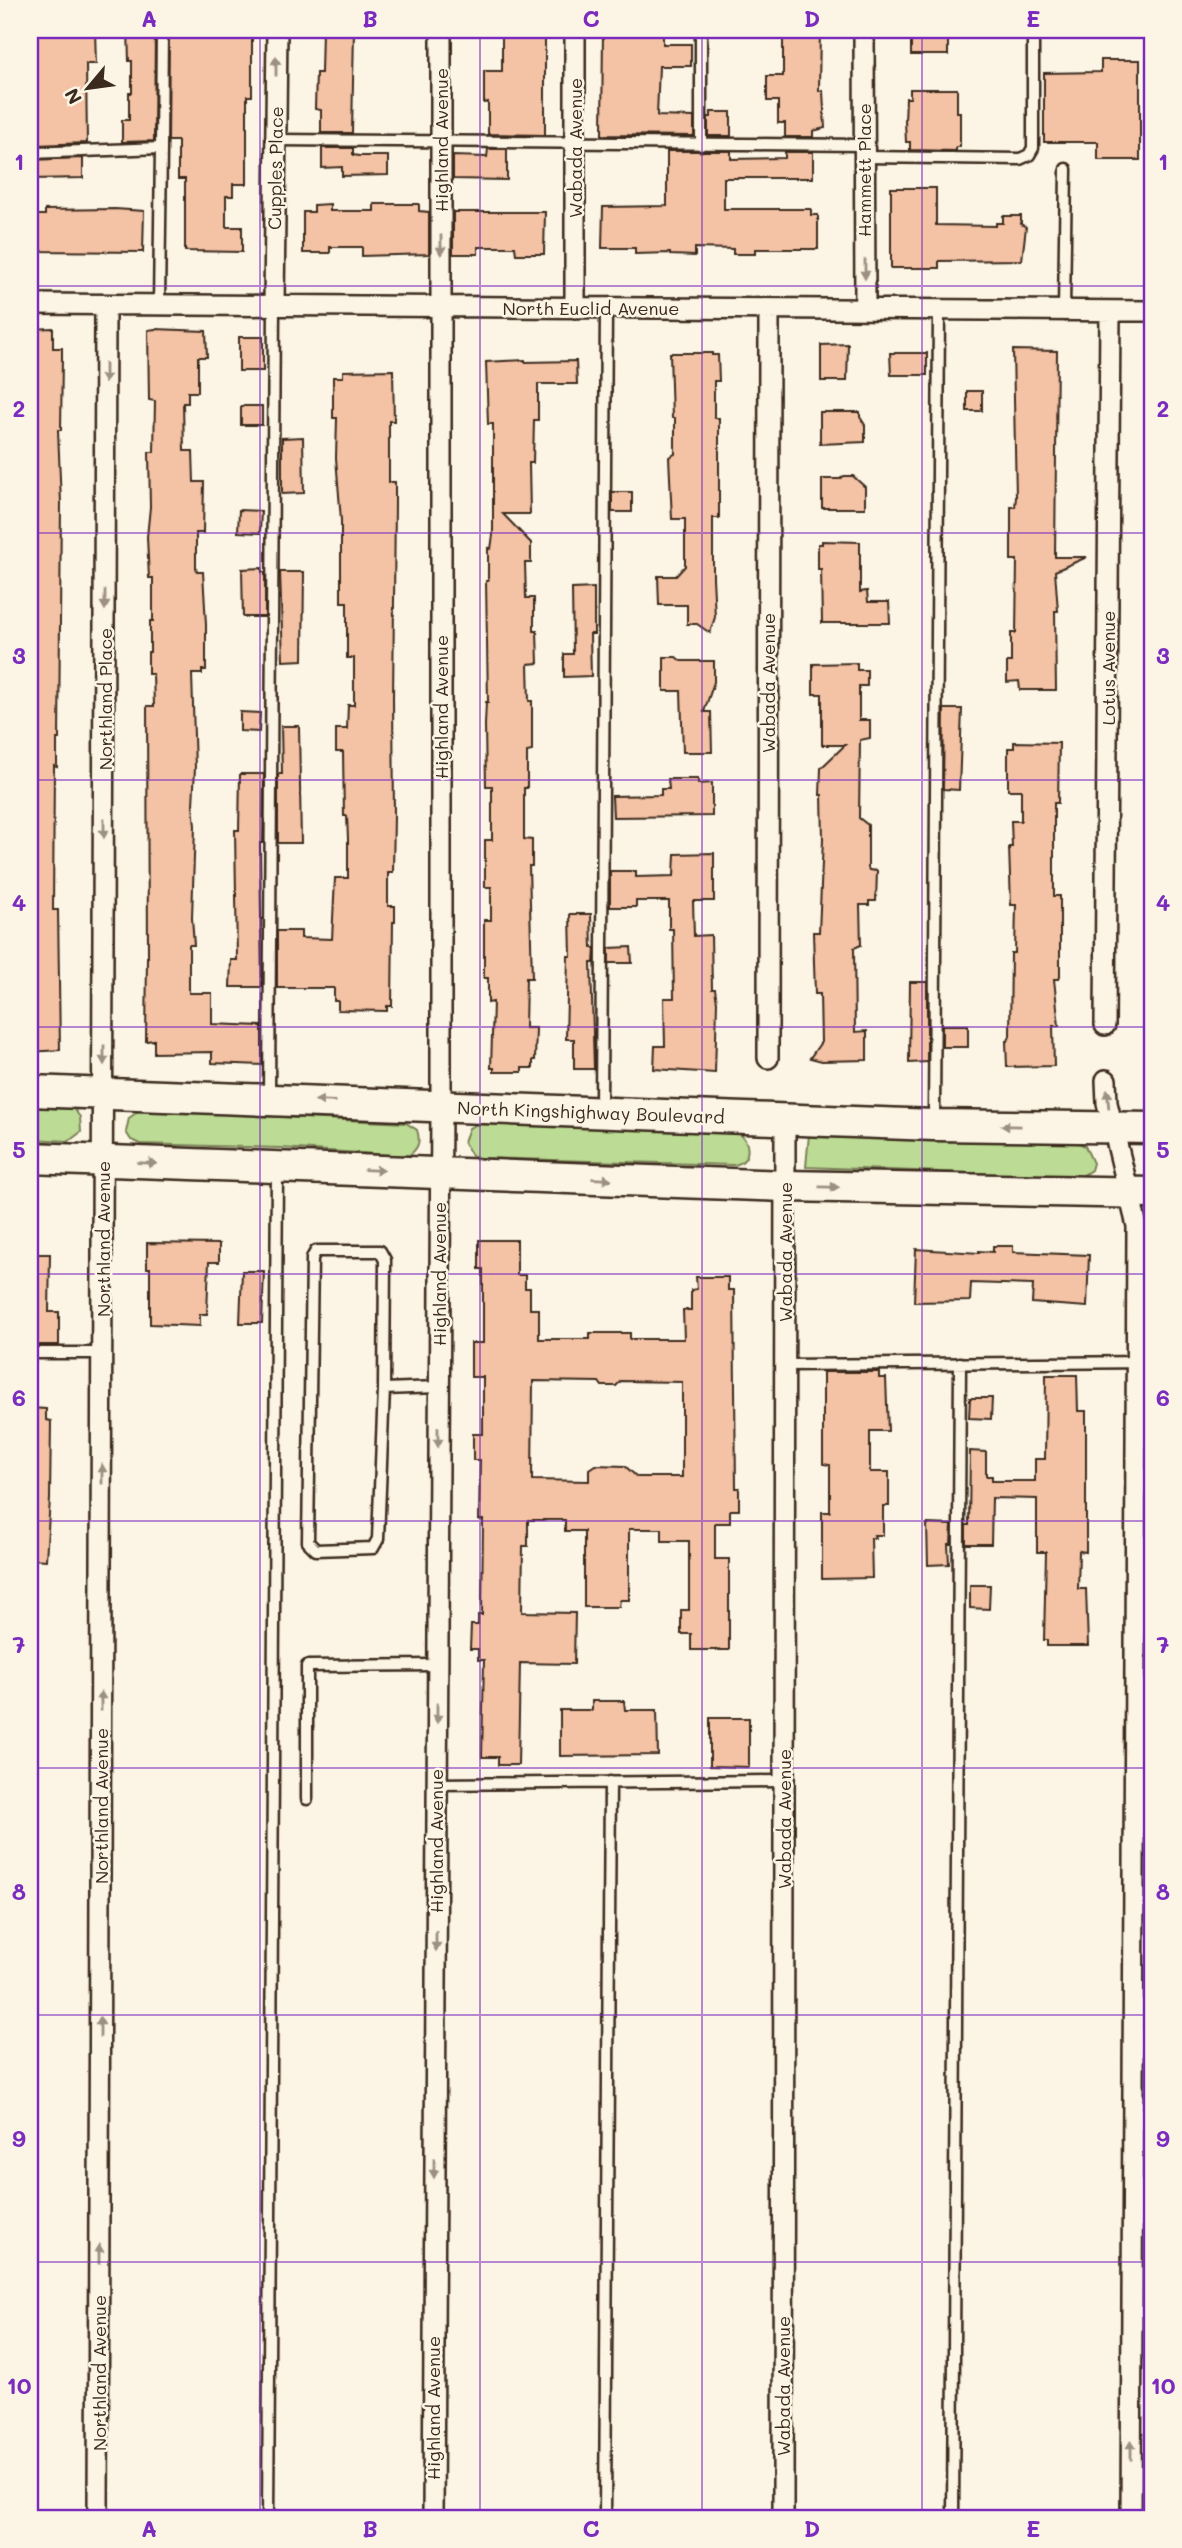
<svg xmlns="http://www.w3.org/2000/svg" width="1182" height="2548" font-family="Mali,sans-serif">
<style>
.green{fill:#bcdb94;stroke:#7c8259;stroke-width:2}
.building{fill:#f4c2a5;stroke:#3b2a1e;stroke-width:2;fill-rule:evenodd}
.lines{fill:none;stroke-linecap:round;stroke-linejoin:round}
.lane-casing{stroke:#3b2a1e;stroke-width:15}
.street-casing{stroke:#3b2a1e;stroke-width:24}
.primary-casing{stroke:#3b2a1e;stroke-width:35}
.lane{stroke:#fcf5e5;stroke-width:10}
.street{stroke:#fcf5e5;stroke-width:19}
.primary{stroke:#fcf5e5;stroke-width:30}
.oneway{fill:#9c9082}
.grid{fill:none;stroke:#7b2cbf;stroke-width:2;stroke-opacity:0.55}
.labels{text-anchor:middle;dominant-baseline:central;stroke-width:5;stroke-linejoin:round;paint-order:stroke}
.street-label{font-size:18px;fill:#3b2a1e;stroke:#fcf5e5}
.neatline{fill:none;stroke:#7b2cbf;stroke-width:2.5}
.grid-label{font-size:23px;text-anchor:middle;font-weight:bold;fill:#7b2cbf}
</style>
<rect width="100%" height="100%" fill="#fcf5e5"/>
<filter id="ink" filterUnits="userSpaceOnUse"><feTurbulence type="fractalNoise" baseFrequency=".0143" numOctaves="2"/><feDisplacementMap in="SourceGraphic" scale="14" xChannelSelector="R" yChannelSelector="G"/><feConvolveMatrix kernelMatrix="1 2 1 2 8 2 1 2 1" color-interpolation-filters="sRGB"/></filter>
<g filter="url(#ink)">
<!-- green -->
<path class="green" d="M 30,1107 L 74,1109 L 80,1117 L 81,1132 L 69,1141 L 30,1139 Z
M 140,1110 L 406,1123 L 417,1130 C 421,1142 418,1149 408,1156 L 281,1148 L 141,1144 L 131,1140 L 126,1132 L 129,1118 Z
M 477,1124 L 736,1132 C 752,1139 752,1163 733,1165 L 480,1158 L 472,1156 L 464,1142 L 469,1128 Z
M 809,1134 L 1079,1143 L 1085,1146 L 1093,1163 L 1091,1170 L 1080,1177 L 806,1167 Z"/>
<!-- building -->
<path class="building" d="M 36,30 L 95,30 L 96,64 L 86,64 L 87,143 L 36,145 Z
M 128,30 L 155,30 L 154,141 L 122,142 L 122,120 L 129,120 L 129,93 L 132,93 L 132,61 L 129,61 Z
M 169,30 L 252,30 L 252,96 L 247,96 L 247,184 L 233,184 L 233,196 L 226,196 L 226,227 L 242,227 L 242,252 L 185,251 L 185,179 L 178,179 L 178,141 L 168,141 Z
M 322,30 L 354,30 L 352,133 L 321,133 L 321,110 L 315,109 L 316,73 L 321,73 Z
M 502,30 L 545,30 L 545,135 L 488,134 L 488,102 L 484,103 L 484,71 L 502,71 Z
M 603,30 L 663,30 L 663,44 L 691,44 L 691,66 L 659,66 L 657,116 L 694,117 L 694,136 L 602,135 Z
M 783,30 L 820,30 L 819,91 L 823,91 L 825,128 L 813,131 L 813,137 L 785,137 L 785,123 L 778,123 L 778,101 L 767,101 L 767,76 L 783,76 Z
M 911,30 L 948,30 L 948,55 L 911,55 Z
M 1101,60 L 1140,60 L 1140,160 L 1098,160 L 1098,142 L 1044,142 L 1044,73 L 1101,72 Z
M 910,89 L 957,89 L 957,112 L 960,112 L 960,147 L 956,147 L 956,151 L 910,150 L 910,142 L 906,142 L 905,121 L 906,98 L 910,98 Z
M 711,112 L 731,112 L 731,136 L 708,136 L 708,117 L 711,117 Z
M 322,148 L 353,148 L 353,155 L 359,156 L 388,156 L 388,175 L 342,176 L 342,167 L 322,168 Z
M 488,149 L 507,149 L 507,180 L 453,179 L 453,156 L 487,157 Z
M 667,151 L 731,151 L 731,159 L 785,158 L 785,152 L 813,152 L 813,178 L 724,178 L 724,209 L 811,209 L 811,215 L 818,215 L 818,249 L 755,249 L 755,254 L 733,254 L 733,249 L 695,248 L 695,256 L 670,255 L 670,253 L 635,254 L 635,248 L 602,248 L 603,207 L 667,206 Z
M 83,158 L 83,178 L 30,179 L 30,160 Z
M 891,188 L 936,188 L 936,225 L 996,226 L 996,223 L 1003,223 L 1003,216 L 1021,216 L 1021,224 L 1026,227 L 1022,260 L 939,261 L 939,268 L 891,268 Z
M 330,204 L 330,211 L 374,211 L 374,204 L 419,204 L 419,211 L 429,212 L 429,254 L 362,256 L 362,247 L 330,247 L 330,253 L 303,253 L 303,212 L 314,212 L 314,205 Z
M 115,209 L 144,211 L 143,252 L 34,251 L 34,215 L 45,215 L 45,210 Z
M 453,212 L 545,212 L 544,254 L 516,254 L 515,247 L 478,247 L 478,254 L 453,254 Z
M 53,328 L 53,348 L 62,348 L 62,358 L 61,430 L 58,430 L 61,503 L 59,739 L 57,739 L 57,767 L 54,766 L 53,910 L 58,910 L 60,1050 L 30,1052 L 30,329 Z
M 155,329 L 206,331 L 207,357 L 198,357 L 198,392 L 188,392 L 188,403 L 183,403 L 184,451 L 193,451 L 194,482 L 204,482 L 203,533 L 196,533 L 196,568 L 197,572 L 203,572 L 206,625 L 206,670 L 202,670 L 202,674 L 192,674 L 195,768 L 193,805 L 195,826 L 192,918 L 194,945 L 189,945 L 189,993 L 212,993 L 212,1024 L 262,1026 L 262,1065 L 212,1063 L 212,1052 L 154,1053 L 154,1040 L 146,1041 L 147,957 L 148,957 L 147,706 L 154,706 L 153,674 L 148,674 L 148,652 L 150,652 L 150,621 L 153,621 L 153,578 L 149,578 L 147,537 L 150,507 L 149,452 L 154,452 L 155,401 L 149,400 L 148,330 Z
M 239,337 L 263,337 L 263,371 L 239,371 Z
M 848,344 L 847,381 L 821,381 L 821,345 Z
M 1013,350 L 1057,351 L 1055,557 L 1087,557 L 1055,571 L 1058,611 L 1055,611 L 1056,690 L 1020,690 L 1019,681 L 1007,682 L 1007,662 L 1011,662 L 1011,633 L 1016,633 L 1017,560 L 1011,560 L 1011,507 L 1015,507 L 1016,497 Z
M 670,353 L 712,353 L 712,355 L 718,355 L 719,381 L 714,381 L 714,418 L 719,418 L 719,518 L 713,518 L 713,578 L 715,617 L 710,633 L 697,624 L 687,624 L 687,605 L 659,605 L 658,576 L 676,576 L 685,566 L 685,519 L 672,519 L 669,457 L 675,454 L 675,418 L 672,418 Z
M 890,353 L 927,353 L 927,375 L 891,375 Z
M 525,360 L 525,362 L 576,361 L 577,384 L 538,384 L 538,420 L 534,420 L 533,463 L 529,463 L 530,514 L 503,514 L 531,543 L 531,563 L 525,563 L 526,598 L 534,598 L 534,631 L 537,631 L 538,663 L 528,664 L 529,701 L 532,701 L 532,751 L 527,752 L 527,788 L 524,788 L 524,839 L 532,840 L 532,866 L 529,866 L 532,978 L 526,978 L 525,1028 L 536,1028 L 535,1060 L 533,1060 L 533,1068 L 522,1068 L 522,1072 L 494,1072 L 494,1068 L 491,1068 L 493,1002 L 488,1003 L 488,978 L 484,978 L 484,920 L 491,920 L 491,887 L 485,887 L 485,840 L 492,840 L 492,786 L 486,786 L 485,725 L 486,702 L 488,702 L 486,581 L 488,581 L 488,548 L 491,549 L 493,535 L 493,424 L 488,424 L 486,362 Z
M 393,370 L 394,421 L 389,421 L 389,482 L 395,482 L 395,503 L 393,699 L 394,816 L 393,872 L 388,872 L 388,906 L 395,906 L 395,922 L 393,922 L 392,1006 L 387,1006 L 387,1011 L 338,1010 L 338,1001 L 334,1001 L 334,988 L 277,988 L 277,931 L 301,931 L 301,938 L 332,939 L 335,878 L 348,878 L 348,839 L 347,816 L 344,816 L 343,752 L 336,752 L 336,729 L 347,729 L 348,705 L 354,705 L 354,658 L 347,658 L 347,602 L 341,602 L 341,520 L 336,458 L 337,418 L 333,418 L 333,377 L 343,377 L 343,371 Z
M 967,391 L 982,391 L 982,411 L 967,411 Z
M 241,406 L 262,406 L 262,425 L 241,425 Z
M 820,412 L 860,412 L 860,417 L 865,425 L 865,442 L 820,444 Z
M 303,437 L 304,493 L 282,494 L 282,438 Z
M 844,476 L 853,476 L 865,487 L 865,508 L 822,508 L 822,479 L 840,479 Z
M 612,492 L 632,492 L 632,512 L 612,512 Z
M 239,510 L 261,511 L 260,533 L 238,532 Z
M 822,541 L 860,542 L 860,592 L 867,591 L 868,602 L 889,602 L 890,623 L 822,623 L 821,569 L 818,569 L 818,544 L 822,544 Z
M 262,568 L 262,572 L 265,572 L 265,617 L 243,617 L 242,569 Z
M 280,572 L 304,572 L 303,660 L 283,661 Z
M 594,588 L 594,634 L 590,634 L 591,676 L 564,677 L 564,654 L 573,654 L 572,589 Z
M 664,657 L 676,657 L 681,661 L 714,661 L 714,682 L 704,712 L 711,712 L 712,752 L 683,752 L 681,691 L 664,691 Z
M 857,663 L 857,670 L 867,670 L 867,686 L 859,686 L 859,720 L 870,720 L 870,738 L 860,740 L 859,818 L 868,825 L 868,868 L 869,870 L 877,871 L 876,901 L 869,901 L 869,905 L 860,905 L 861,945 L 854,948 L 855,1032 L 867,1031 L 867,1060 L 822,1061 L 810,1058 L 821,1042 L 820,994 L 815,994 L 813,932 L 819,932 L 823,839 L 822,795 L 820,795 L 821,768 L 845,745 L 822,745 L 822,694 L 813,694 L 813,664 Z
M 944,709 L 962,709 L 959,790 L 943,789 Z
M 240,712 L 260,713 L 259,732 L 240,731 Z
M 281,726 L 299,726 L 301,843 L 278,843 L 278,774 L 282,774 Z
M 1014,742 L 1059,743 L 1058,803 L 1054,803 L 1054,896 L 1060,896 L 1060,977 L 1059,979 L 1054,979 L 1059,1026 L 1053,1026 L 1054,1066 L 1007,1067 L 1006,1041 L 1008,1041 L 1010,1036 L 1011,953 L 1015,953 L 1016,905 L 1011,905 L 1009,847 L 1012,847 L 1011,821 L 1021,821 L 1021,790 L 1008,790 L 1008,748 L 1014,748 Z
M 240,774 L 264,774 L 263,843 L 260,843 L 262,987 L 230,987 L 231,960 L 237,960 L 235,830 L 239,830 Z
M 668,779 L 698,779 L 698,784 L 712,783 L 712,816 L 613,817 L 612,796 L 661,795 L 661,789 L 669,789 Z
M 714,853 L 714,901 L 693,901 L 694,936 L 711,935 L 712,989 L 715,989 L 717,1002 L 715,1073 L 654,1069 L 655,1046 L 665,1046 L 664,998 L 674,998 L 673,929 L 669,929 L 669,901 L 636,901 L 636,907 L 610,907 L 610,871 L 636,871 L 636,877 L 674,876 L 675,854 Z
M 570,914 L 591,914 L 592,948 L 595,948 L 594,963 L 591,963 L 594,1069 L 574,1069 L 574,1039 L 566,1039 L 568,956 L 571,956 Z
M 631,947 L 632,963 L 609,963 L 609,948 Z
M 910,982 L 927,982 L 927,1062 L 909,1063 Z
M 942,1025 L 968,1025 L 968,1047 L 942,1047 Z
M 479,1240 L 517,1240 L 517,1275 L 525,1275 L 525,1288 L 530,1288 L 530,1309 L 539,1309 L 539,1339 L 590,1339 L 590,1333 L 630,1333 L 630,1339 L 684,1339 L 683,1310 L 691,1310 L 691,1290 L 697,1289 L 696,1277 L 728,1277 L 728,1290 L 734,1290 L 736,1488 L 739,1488 L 739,1510 L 730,1510 L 730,1523 L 715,1523 L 715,1559 L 729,1559 L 729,1650 L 691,1650 L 691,1634 L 681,1634 L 681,1610 L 689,1610 L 689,1541 L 662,1541 L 662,1529 L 629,1529 L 629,1600 L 620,1600 L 619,1607 L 584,1607 L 584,1531 L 565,1531 L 565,1520 L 528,1520 L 528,1546 L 523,1546 L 522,1612 L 575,1613 L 574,1664 L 520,1663 L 518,1765 L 498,1765 L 498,1757 L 482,1757 L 484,1660 L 478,1660 L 478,1649 L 470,1649 L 471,1625 L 478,1625 L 478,1615 L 482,1615 L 483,1520 L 479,1520 L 480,1460 L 473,1460 L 473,1434 L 483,1434 L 483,1377 L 471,1377 L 471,1343 L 483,1343 L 483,1269 L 479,1269 ZM 533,1381 L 599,1382 L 602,1386 L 616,1386 L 621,1381 L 682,1382 L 682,1477 L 637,1477 L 625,1466 L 595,1465 L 589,1469 L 589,1481 L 532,1480 Z
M 147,1243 L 219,1244 L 219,1262 L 209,1262 L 207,1314 L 200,1314 L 200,1326 L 150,1324 L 150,1268 L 147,1268 Z
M 993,1246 L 1013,1246 L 1013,1252 L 1089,1255 L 1087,1307 L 1032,1303 L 1033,1285 L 971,1283 L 970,1301 L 914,1302 L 916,1249 L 979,1253 L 979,1251 L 993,1252 Z
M 30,1254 L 50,1254 L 49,1312 L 59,1312 L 59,1345 L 30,1345 Z
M 242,1271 L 264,1271 L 262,1323 L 240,1323 Z
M 823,1372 L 879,1372 L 879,1378 L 886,1378 L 888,1431 L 870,1431 L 870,1472 L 889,1472 L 889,1506 L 883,1506 L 883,1535 L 874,1535 L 875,1538 L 871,1538 L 872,1578 L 822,1579 L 822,1512 L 830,1512 L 830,1465 L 823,1464 Z
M 1046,1375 L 1077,1375 L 1078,1411 L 1086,1411 L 1086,1552 L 1079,1551 L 1078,1589 L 1086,1589 L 1088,1646 L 1047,1646 L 1047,1640 L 1044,1640 L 1046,1552 L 1037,1552 L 1037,1499 L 992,1498 L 991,1544 L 966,1544 L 966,1525 L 969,1525 L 970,1451 L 986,1452 L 986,1476 L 992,1476 L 992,1481 L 1035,1481 L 1035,1459 L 1045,1459 Z
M 970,1398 L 992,1398 L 991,1419 L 969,1418 Z
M 30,1408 L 46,1409 L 46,1420 L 51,1421 L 50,1499 L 46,1560 L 30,1559 Z
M 927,1524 L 952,1525 L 951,1544 L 948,1544 L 949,1564 L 928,1565 Z
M 970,1585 L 990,1585 L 989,1609 L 970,1608 Z
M 592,1701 L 624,1701 L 625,1710 L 657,1710 L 658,1755 L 560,1756 L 560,1710 L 592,1710 Z
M 710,1718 L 749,1718 L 749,1767 L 710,1766 Z"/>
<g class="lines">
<!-- lane casing -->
<g class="lane-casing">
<path id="lane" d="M 276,140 L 864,145
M 701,145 L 701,30
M 30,153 L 161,148 L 162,30
M 864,157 L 1020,159 L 1029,155 L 1033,148 L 1033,30
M 159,305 L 161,148
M 1064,311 L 1066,169
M 269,1096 L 274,306
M 601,1109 L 606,308
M 934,1121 L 939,310
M 30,1353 L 103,1353
M 785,1365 L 1152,1362
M 384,1389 L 378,1539 L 373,1548 L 316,1550 L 308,1542 L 312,1258 L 316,1251 L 380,1251 L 385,1260 L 384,1389 L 438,1387
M 436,1784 L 784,1781
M 307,1799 L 307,1666 L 437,1665
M 268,2518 L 277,1171
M 605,2518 L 610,1782
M 953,2518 L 960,1363"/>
</g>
<!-- street casing -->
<g class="street-casing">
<path id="street" d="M 864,30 L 865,309
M 30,304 L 1152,311
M 274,306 L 277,30
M 575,308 L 575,30
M 1105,1025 L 1110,311
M 768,1058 L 769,309
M 1106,1080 L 1107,1103 L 1137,1226 L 1131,2518
M 98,2518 L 105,305
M 433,2518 L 441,1105 L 441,30
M 783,2518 L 785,1120"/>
</g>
<!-- primary casing -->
<g class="primary-casing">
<path id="primary" d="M 30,1091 L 934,1125 L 1152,1128
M 30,1158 L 785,1186 L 1152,1193"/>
</g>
<!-- lane -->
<use href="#lane" class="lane"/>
<!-- street -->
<use href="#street" class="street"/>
<!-- primary -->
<use href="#primary" class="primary"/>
</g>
<!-- one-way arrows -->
<defs><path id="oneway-solid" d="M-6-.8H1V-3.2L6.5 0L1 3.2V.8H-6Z" transform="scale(1.75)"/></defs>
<g class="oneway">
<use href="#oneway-solid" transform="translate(276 66) rotate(-90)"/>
<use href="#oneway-solid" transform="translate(441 245) rotate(90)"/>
<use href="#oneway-solid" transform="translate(865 269) rotate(90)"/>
<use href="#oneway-solid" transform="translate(105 373) rotate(90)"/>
<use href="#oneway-solid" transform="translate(105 600) rotate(90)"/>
<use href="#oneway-solid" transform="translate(104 828) rotate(90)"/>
<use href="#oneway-solid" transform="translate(104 1055) rotate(90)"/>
<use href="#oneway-solid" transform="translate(1108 1099) rotate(-95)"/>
<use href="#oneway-solid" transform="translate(325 1101) rotate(-178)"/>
<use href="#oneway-solid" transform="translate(1011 1126) rotate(-179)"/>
<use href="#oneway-solid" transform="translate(147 1163) rotate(2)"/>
<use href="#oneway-solid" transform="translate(374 1170) rotate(2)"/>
<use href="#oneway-solid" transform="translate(602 1179) rotate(2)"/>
<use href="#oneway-solid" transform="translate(829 1187) rotate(1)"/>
<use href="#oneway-solid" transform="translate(438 1437) rotate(90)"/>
<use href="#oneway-solid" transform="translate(102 1474) rotate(-90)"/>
<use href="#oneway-solid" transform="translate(101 1701) rotate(-90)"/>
<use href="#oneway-solid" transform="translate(437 1713) rotate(90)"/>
<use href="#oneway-solid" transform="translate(436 1941) rotate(90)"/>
<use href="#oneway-solid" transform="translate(100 2027) rotate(-90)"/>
<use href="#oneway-solid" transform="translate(434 2168) rotate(90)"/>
<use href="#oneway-solid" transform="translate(99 2254) rotate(-90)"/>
<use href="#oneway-solid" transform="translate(1131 2450) rotate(-90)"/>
</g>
</g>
<!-- grid -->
<path class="grid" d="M 260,30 L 260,2518M 480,30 L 480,2518M 702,30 L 702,2518M 922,30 L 922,2518M 30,286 L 1152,286M 30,533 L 1152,533M 30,780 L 1152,780M 30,1027 L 1152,1027M 30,1274 L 1152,1274M 30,1521 L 1152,1521M 30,1768 L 1152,1768M 30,2015 L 1152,2015M 30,2262 L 1152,2262"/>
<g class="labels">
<!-- street labels -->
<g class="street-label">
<text transform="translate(441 140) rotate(-90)">Highland Avenue</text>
<text transform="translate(575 148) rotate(-90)">Wabada Avenue</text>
<text transform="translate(275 168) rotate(-89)">Cupples Place</text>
<text transform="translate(864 170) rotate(-90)">Hammett Place</text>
<text x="591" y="308">North Euclid Avenue</text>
<text transform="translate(1108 668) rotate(-90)">Lotus Avenue</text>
<text transform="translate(768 683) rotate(-90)">Wabada Avenue</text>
<text transform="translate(105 699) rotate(-90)">Northland Place</text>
<text transform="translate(441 707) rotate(-90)">Highland Avenue</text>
<text transform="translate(591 1112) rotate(2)">North Kingshighway Boulevard</text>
<text transform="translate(103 1239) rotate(-90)">Northland Avenue</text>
<text transform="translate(785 1252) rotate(-90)">Wabada Avenue</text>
<text transform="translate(439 1274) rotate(-90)">Highland Avenue</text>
<text transform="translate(101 1806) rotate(-90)">Northland Avenue</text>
<text transform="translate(784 1819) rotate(-90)">Wabada Avenue</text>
<text transform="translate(436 1841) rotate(-90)">Highland Avenue</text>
<text transform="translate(99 2373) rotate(-90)">Northland Avenue</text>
<text transform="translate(783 2386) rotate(-90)">Wabada Avenue</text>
<text transform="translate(433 2408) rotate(-90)">Highland Avenue</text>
</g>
</g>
<!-- margin -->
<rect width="1182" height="2548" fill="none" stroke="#fcf5e5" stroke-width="77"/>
<!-- north arrow -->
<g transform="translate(88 88) rotate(241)" stroke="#fcf5e5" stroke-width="5" paint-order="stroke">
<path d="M0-5L12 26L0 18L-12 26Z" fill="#3b2a1e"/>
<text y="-10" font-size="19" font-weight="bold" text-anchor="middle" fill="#3b2a1e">N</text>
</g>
<rect x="38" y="38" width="1106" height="2472" class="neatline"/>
<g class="grid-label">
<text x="149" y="27">A</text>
<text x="370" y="27">B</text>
<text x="591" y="27">C</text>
<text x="812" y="27">D</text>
<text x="1033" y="27">E</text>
<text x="19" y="170">1</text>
<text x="1163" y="170">1</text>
<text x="19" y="417">2</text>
<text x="1163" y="417">2</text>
<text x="19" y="664">3</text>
<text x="1163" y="664">3</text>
<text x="19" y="911">4</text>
<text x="1163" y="911">4</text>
<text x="19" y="1158">5</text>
<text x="1163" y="1158">5</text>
<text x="19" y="1406">6</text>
<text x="1163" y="1406">6</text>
<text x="19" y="1653">7</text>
<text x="1163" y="1653">7</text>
<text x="19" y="1900">8</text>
<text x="1163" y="1900">8</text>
<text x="19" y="2147">9</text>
<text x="1163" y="2147">9</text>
<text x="19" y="2394">10</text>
<text x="1163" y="2394">10</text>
<text x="149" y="2537">A</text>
<text x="370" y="2537">B</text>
<text x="591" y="2537">C</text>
<text x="812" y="2537">D</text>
<text x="1033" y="2537">E</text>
</g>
</svg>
